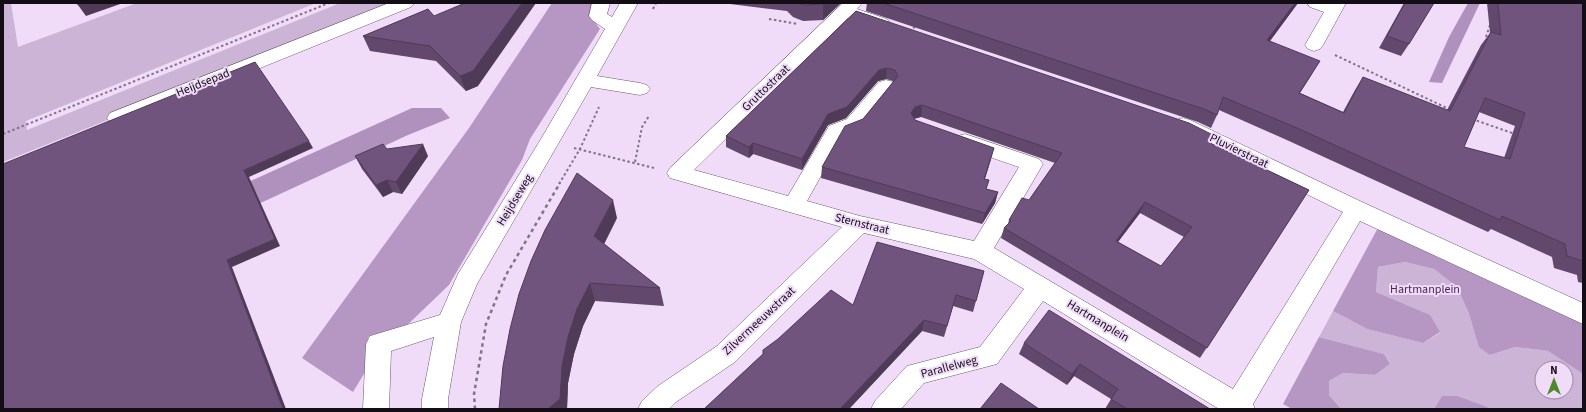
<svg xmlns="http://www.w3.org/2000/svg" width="1586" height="412" font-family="'Source Sans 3',sans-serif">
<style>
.green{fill:#cbb4d5;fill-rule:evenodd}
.forest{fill:#b697c4}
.water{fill:#b091bd}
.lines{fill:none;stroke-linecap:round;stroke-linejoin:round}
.minor-casing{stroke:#695870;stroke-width:1}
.path-far1{stroke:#807386;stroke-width:2;stroke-dasharray:2.5 2.5;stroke-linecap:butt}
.path{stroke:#807386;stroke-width:2.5;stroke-dasharray:3.5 3.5;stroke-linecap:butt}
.minor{fill:#fff;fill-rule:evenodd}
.wall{fill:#61486c;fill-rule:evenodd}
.shaded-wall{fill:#4f3b58}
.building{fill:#71547e;stroke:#4f3b58;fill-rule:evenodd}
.labels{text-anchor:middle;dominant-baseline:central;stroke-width:4;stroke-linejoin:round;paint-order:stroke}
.street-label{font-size:12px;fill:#130d16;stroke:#f0dcf8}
.park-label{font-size:12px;fill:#4c245b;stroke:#f0dcf8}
</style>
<rect width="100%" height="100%" fill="#f0dcf8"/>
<!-- green -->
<path class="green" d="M 3,3 L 11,3 L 18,47 L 137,3 L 316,3 L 26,121 L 27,130 L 340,3 L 399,3 L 3,162 Z
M 1405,262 L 1434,269 L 1457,287 L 1490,355 L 1515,347 L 1548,351 L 1583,374 L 1583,409 L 1488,409 L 1486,407 L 1458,396 L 1442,396 L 1434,409 L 1341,409 L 1329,395 L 1329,381 L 1343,373 L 1375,375 L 1390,364 L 1384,354 L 1319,337 L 1333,311 L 1367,329 L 1423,343 L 1440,333 L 1429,315 L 1376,292 L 1378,267 ZM 1542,368 L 1566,368 L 1566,392 L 1542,392 Z"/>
<!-- forest -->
<path class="forest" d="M 552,3 L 597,3 L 591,17 L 600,29 L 530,139 L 522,160 L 449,285 L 403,329 L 368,337 L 376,354 L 353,392 L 302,358 L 469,128 Z
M 1380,224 L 1583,321 L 1583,374 L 1548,351 L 1515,347 L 1490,355 L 1479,347 L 1469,313 L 1457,287 L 1434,269 L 1405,262 L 1378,267 L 1376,292 L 1430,315 L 1440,332 L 1423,343 L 1367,329 L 1333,311 Z
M 1319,337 L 1384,354 L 1390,364 L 1375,375 L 1343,373 L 1329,381 L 1329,395 L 1341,409 L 1292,409 L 1283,404 Z
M 1442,396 L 1458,396 L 1487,407 L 1488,409 L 1434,409 Z"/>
<!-- water -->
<path class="water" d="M 1468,3 L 1480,3 L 1442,83 L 1429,82 L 1449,37 Z
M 412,108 L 441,108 L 450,118 L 408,135 L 3,322 L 3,293 Z"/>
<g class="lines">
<!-- minor casing -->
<g class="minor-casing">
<path id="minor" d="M 389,3 L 414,3 L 411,7 L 124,123 L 117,125 L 110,123 L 107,118 L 110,113 Z
M 592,3 L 610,3 L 607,14 L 612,17 L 620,3 L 638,3 L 597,76 L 640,83 L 647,85 L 650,89 L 647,93 L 640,95 L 591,87 L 477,284 L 461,322 L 448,399 L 448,409 L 422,409 L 422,399 L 434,337 L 391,351 L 389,409 L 363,409 L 366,344 L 370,336 L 440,315 L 458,274 L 541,139 L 605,29 L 592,20 L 589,16 Z
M 843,3 L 862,3 L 857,9 L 887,19 L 890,23 L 887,27 L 881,28 L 848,18 L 694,170 L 788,196 L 829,126 L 847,119 L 879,82 L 886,80 L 893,82 L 896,86 L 893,90 L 861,129 L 843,136 L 807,201 L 860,216 L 974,241 L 1019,167 L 958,146 L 955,141 L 958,136 L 965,134 L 1039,159 L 1043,164 L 994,248 L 1233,389 L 1343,212 L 1176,130 L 1173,125 L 1176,120 L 1183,118 L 1190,120 L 1364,203 L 1583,303 L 1583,324 L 1360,221 L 1253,404 L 1255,409 L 1219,409 L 1043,301 L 997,364 L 924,383 L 901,409 L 871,409 L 875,401 L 907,366 L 980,347 L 1024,289 L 974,259 L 864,233 L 735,362 L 676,402 L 669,409 L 638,409 L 642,401 L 658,386 L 717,346 L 842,227 L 670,178 L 667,173 L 670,168 Z
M 1307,3 L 1346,3 L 1323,45 L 1320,49 L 1314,51 L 1308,49 L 1305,45 L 1324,12 L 1310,7 Z"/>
</g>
<!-- path-far1 -->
<path class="path-far1" d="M 653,9 L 656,3
M 769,19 L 798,24
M 910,32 L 917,24
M 1486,37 L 1491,22
M 1335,55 L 1451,110
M 1472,119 L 1515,134
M 3,134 L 329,3
M 574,148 L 654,168
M 635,162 L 642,127 L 649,116
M 559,184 L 580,149 L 599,107"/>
<!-- path -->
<path class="path" d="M 475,409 L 474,394 L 486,324 L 506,275 L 560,183"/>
<!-- minor -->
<use href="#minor" class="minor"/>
</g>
<!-- wall -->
<path class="wall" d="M 722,3 L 841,3 L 823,20 L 803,21 L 793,17 L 787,11 Z
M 867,3 L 1298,3 L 1270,41 L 1312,74 L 1300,93 L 1343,112 L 1355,90 L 1363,77 L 1447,110 L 1481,45 L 1490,33 L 1487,3 L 1583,3 L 1583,283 L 1578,282 L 1577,275 L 1554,268 L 1552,257 L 1491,229 L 1488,232 L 1289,141 L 1219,110 L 1217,115 L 1211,128 L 1198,122 L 866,11 ZM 1479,112 L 1515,126 L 1504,158 L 1464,147 Z
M 1404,3 L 1434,3 L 1409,44 L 1401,56 L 1379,48 Z
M 428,9 L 478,86 L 466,91 L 436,61 L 370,51 L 363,36 Z
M 856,11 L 1208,142 L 1309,190 L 1200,358 L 1001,238 L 1004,228 L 1008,224 L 1009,220 L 1029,200 L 1055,163 L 921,117 L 914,118 L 915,120 L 991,159 L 985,179 L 989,180 L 986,189 L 998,192 L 995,203 L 982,224 L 821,178 L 822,167 L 863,119 L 894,81 L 893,81 L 886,79 L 878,81 L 846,118 L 828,125 L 802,170 L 753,154 L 749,158 L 726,147 L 726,136 ZM 1140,213 L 1184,237 L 1161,266 L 1118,242 Z
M 387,149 L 428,156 L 402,194 L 393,192 L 383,197 L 362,169 L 355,156 Z
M 617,218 L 604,244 L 660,288 L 664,306 L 595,301 L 583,326 L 574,354 L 568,383 L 567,409 L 499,409 Z
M 984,271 L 973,312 L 953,306 L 944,337 L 922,331 L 849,409 L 704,409 L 763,354 L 853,305 Z
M 1024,343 L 1210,409 L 1105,409 L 1111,399 L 1074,376 L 1067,385 L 1019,354 Z"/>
<!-- shaded-wall -->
<path class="shaded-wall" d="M 84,3 L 123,3 L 86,16 L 78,5 Z
M 522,3 L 536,3 L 478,86 L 466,91 L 460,76 Z
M 825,3 L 841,3 L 823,20 L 823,4 Z
M 1295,3 L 1298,3 L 1261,53 L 1267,40 Z
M 1320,61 L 1312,74 L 1291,106 L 1299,93 Z
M 887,68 L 886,79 L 878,81 L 846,118 L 828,125 L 802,170 L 802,159 L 828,114 L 879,70 Z
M 922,105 L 921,117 L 914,119 L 911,113 L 915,107 Z
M 309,141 L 313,148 L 249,177 L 280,246 L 232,267 L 286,409 L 283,409 L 227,260 L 244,170 Z
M 753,143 L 753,154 L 749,158 L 749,147 Z
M 423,144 L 428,156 L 402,194 L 396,182 Z
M 994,148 L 991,159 L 981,190 L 984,179 Z
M 387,180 L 393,192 L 383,197 L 376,185 Z
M 998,192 L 995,203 L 982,224 L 985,213 Z
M 613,200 L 617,218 L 599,254 L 594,236 Z
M 1145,202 L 1140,213 L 1111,251 L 1116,241 Z
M 590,283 L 595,301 L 583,326 L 574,354 L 568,383 L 567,409 L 548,409 L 562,366 L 568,337 L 577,309 Z
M 924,320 L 922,331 L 849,409 L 840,409 Z
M 1080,364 L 1074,376 L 1067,385 L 1072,374 Z"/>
<!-- building -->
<path class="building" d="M 77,3 L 84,3 L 78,5 Z
M 465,3 L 522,3 L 473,71 L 460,76 L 430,46 L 363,36 L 428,9 L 434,16 Z
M 798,3 L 825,3 L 823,4 L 804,5 Z
M 883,3 L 1295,3 L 1267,40 L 1320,61 L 1299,93 L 1344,113 L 1363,77 L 1450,111 L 1491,32 L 1501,35 L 1498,3 L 1583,3 L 1583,261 L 1567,256 L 1565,244 L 1502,216 L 1500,220 L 1297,128 L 1223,97 L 1217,115 L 1204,109 ZM 1485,98 L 1525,113 L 1510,159 L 1464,147 Z
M 1405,3 L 1434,3 L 1409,44 L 1387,36 Z
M 856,11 L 1189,123 L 1211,134 L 1208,142 L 1309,190 L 1207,348 L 1004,228 L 1011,221 L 1009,220 L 1022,198 L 1029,200 L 1062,153 L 922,105 L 915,107 L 911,113 L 915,120 L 994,148 L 984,179 L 989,180 L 986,189 L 998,192 L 985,213 L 822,167 L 845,126 L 863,119 L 898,76 L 895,70 L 887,68 L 879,70 L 847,107 L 828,114 L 802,159 L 753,143 L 749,147 L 726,136 ZM 1145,202 L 1192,227 L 1161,266 L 1116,241 Z
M 255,62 L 309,141 L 244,170 L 275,239 L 227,260 L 283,409 L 3,409 L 3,164 Z
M 383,144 L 387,149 L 423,144 L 396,182 L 387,180 L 376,185 L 355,156 Z
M 577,173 L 613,200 L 594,236 L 660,288 L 590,283 L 577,309 L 568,337 L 562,366 L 560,399 L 548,409 L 499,409 L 503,366 L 510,329 L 519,294 L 531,261 L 545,230 Z
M 877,242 L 984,271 L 976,301 L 956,295 L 947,326 L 924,320 L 840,409 L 771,409 L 769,408 L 768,409 L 704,409 L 763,354 L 763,350 L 778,339 L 831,290 L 853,305 Z
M 1049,310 L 1210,409 L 1127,409 L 1111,399 L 1118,389 L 1080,364 L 1072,374 L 1024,343 Z
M 1001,383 L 1039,409 L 980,409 Z"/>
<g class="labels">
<!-- street labels -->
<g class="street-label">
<text transform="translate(203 83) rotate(-22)">Heijdsepad</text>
<text transform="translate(766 88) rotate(-44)">Gruttostraat</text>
<text transform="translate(1239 151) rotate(26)">Pluvierstraat</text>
<text transform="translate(515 200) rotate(-59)">Heijdseweg</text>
<text transform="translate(862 224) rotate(14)">Sternstraat</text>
<text transform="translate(759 321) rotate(-43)">Zilvermeeuwstraat</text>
<text transform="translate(1098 321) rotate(31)">Hartmanplein</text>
<text transform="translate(949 367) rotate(-15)">Parallelweg</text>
</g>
<!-- park labels -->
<g class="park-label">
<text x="1425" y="289">Hartmanplein</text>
</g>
</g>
<!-- border -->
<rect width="1586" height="412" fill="none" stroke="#130d16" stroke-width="8"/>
<!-- north arrow -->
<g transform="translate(1554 380)"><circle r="19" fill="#f0dcf8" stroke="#98899e"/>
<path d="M0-3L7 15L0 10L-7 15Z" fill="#4d8928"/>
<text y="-6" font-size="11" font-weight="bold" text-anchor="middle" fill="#130d16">N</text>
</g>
</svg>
